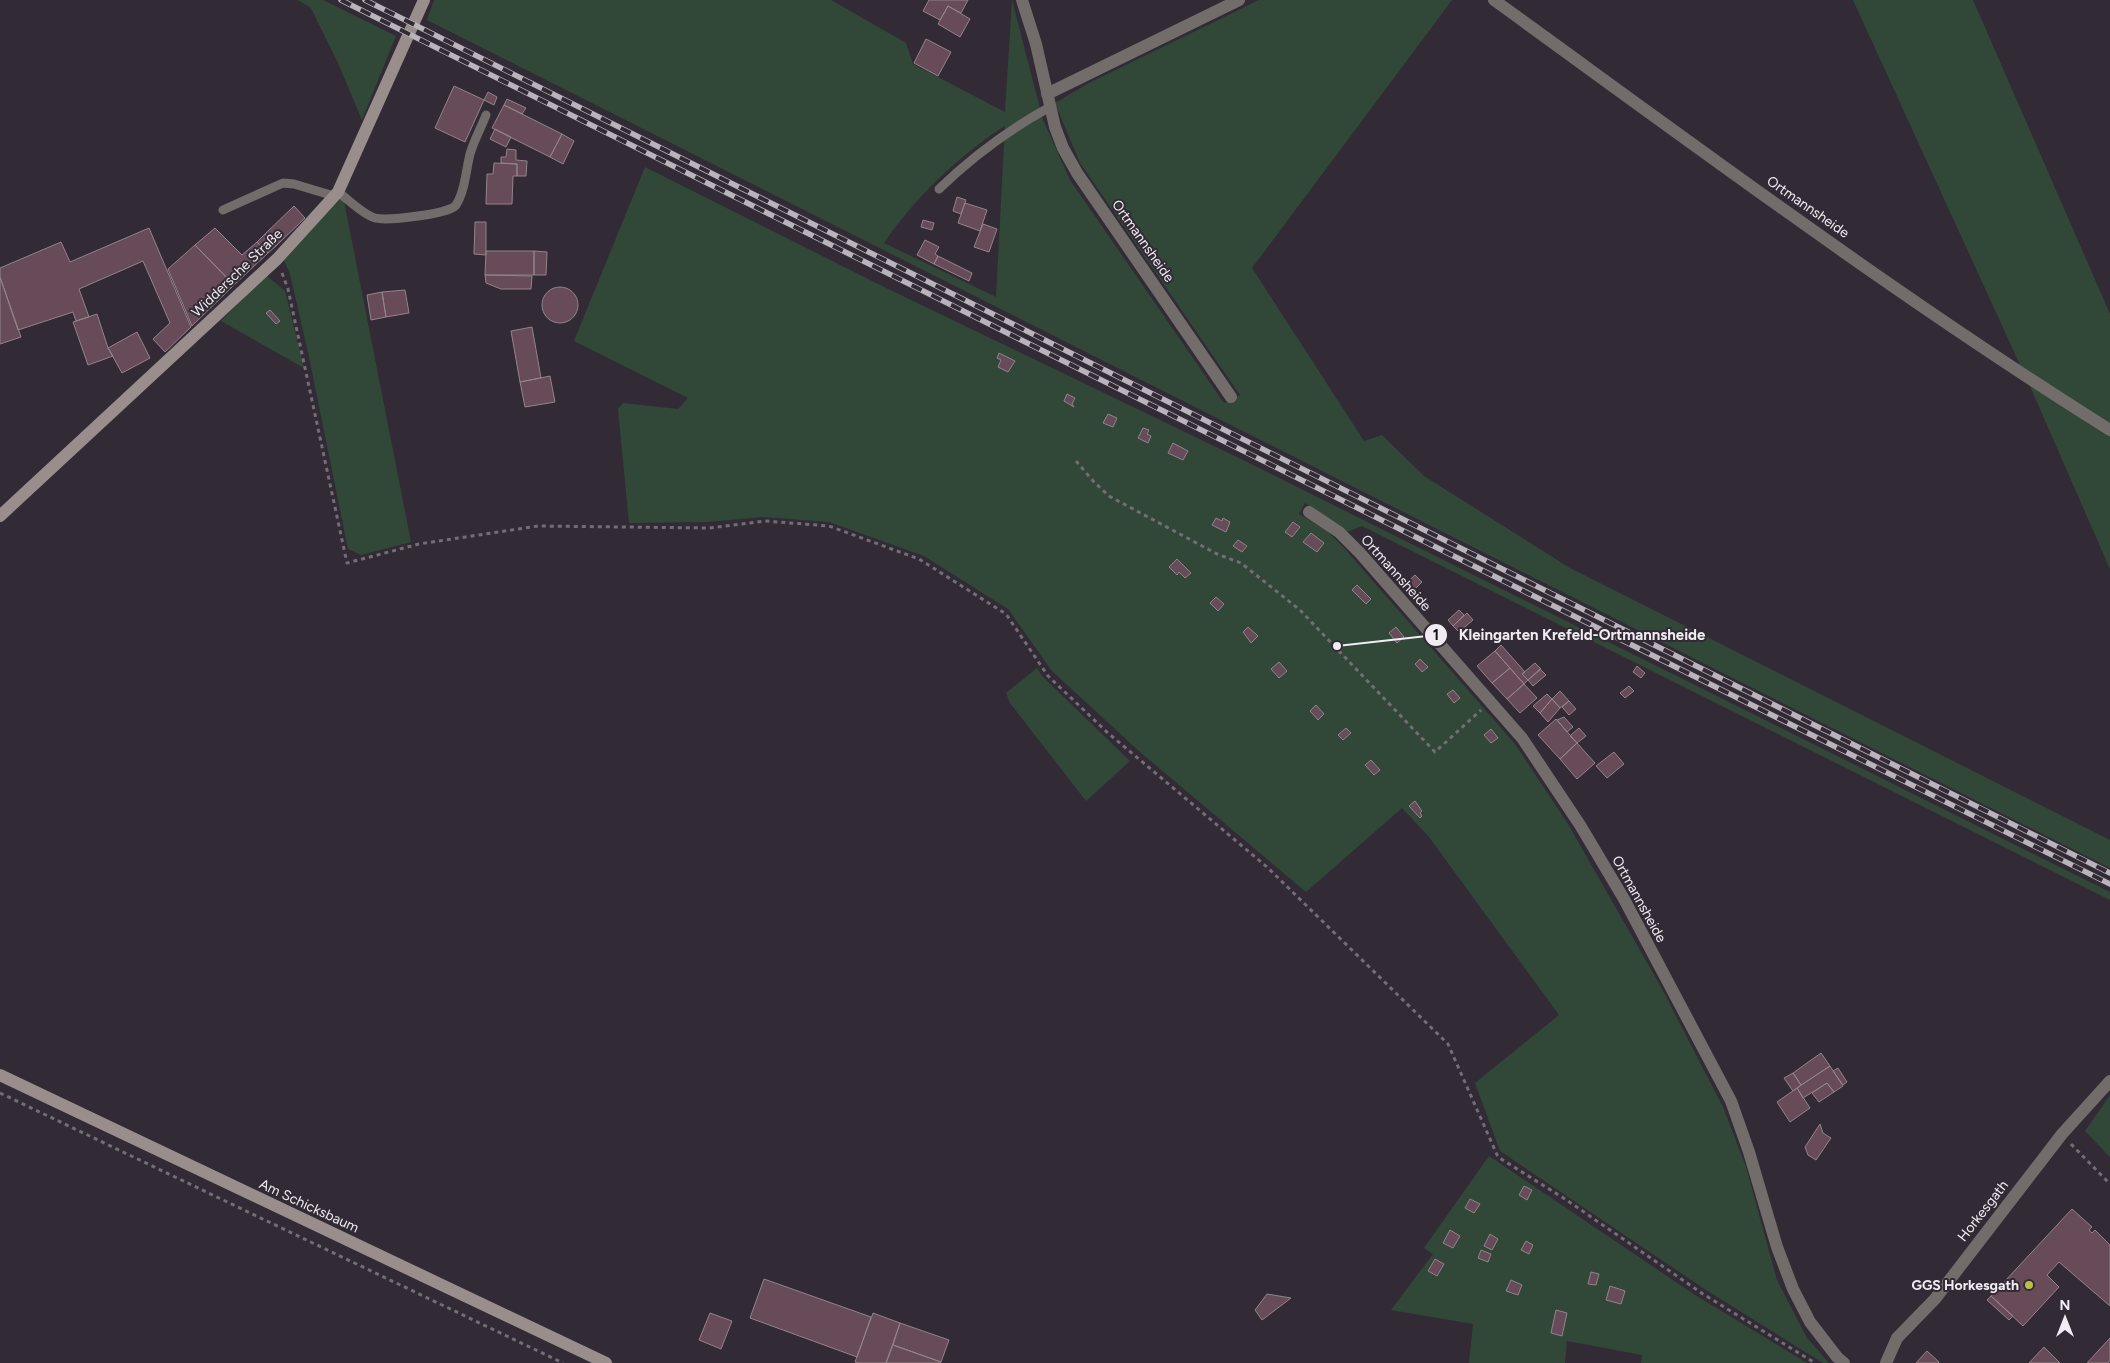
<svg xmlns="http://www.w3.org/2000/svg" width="2110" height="1363" font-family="Figtree,sans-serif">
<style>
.green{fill:#314839;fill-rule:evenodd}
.building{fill:#674b59;stroke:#92848a}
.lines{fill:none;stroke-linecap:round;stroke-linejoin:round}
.path{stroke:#736d75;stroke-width:3;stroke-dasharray:4 4;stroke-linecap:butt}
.lane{stroke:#726c6a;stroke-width:9}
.street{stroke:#726c6a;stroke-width:12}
.secondary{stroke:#998e8c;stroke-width:12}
.rail-casing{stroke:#b9b4bb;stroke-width:5.5}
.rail{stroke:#322b35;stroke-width:4;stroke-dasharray:11;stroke-linecap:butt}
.poi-dot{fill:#bcbf44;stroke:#322b35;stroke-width:2}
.labels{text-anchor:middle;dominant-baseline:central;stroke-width:4;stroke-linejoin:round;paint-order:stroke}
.street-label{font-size:14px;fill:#f0ecf2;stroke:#322b35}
.poi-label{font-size:14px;font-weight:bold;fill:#f0ecf2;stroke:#322b35;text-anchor:end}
.leader{fill:none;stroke:#f0ecf2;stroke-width:2}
.callout-dot{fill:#f0ecf2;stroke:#322b35;stroke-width:2}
.mark-label{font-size:15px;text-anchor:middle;font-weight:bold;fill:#111}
.callout-label{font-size:15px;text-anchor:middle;font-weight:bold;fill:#f0ecf2;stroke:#322b35;stroke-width:4;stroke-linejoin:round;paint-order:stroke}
</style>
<rect width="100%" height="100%" fill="#322b35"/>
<!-- green -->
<path class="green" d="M 298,0 L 323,0 L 396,36 L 362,120 L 338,63 L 311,8 Z
M 434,0 L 831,0 L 906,43 L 913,64 L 1005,112 L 1012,0 L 1043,120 L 1070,180 L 1224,403 L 1240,395 L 1080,163 L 1055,103 L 1089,83 L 1259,0 L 1452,0 L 1252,268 L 1364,441 L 1382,435 L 1424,476 L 1570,568 L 2110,840 L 2110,868 L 427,20 ZM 1005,126 L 996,297 L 884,243 C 915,198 959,155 1005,126 Z
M 1853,0 L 1973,0 L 2110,314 L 2110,424 L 2021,367 Z
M 645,167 L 880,285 L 1247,462 L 2110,892 L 2110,900 L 1362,526 L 1347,532 L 1305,503 L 1299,514 L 1326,530 L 1345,549 L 1515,744 L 1568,824 L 1661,987 L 1723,1107 L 1746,1167 L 1777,1280 L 1807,1338 L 1829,1363 L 1823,1363 L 1703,1288 L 1500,1151 L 1475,1083 L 1559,1015 L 1429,837 L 1402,808 L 1306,892 L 1140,752 L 1052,671 L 1008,609 L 924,556 L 829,522 L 763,517 L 708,522 L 629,523 L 618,409 L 623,403 L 678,409 L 688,398 L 574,341 Z
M 343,196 L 411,542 L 361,555 L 348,549 L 309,357 L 290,274 L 283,258 Z
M 266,275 L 285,291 L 304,368 L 221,321 Z
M 2029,384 L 2110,435 L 2110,569 Z
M 1037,668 L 1042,676 L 1130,761 L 1086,801 L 1010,703 L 1006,693 Z
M 2110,1095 L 2110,1157 L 2085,1131 Z
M 1489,1156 L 1695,1295 L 1807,1363 L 1641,1363 L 1642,1355 L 1567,1341 L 1565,1363 L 1469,1363 L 1473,1324 L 1391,1310 L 1433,1254 L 1424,1248 Z"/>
<!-- building -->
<path class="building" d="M 929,0 L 968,0 L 961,13 L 948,6 L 940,20 L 923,11 Z
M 948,6 L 970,19 L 960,37 L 938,24 Z
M 926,39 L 951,52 L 938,76 L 914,63 Z
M 454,86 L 484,100 L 465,142 L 435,128 Z
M 488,92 L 497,97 L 494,105 L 484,100 Z
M 507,99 L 526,108 L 522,114 L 504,105 Z
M 504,105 L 562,134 L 550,157 L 492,128 Z
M 495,129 L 511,137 L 506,147 L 490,139 Z
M 562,134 L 574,141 L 563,164 L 550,157 Z
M 507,149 L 516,150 L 516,160 L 527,161 L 526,176 L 517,176 L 517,164 L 501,163 L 501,157 L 506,157 Z
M 494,163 L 517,164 L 517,176 L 513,176 L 512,204 L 486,204 L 487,174 L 493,174 Z
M 957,197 L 966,200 L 961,214 L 953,211 Z
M 965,203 L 987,210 L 980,231 L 958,223 Z
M 294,206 L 305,218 L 276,246 L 265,234 Z
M 923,220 L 934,223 L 932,230 L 921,227 Z
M 475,222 L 486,222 L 486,255 L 474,254 Z
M 983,224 L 997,229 L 989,252 L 974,247 Z
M 149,228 L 191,327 L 165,352 L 153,339 L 170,323 L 143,261 L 79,289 L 89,317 L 76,321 L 73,312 L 18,330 L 0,277 L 0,268 L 61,242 L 70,262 Z
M 215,228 L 242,255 L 257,242 L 268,253 L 234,285 L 195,245 Z
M 265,234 L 276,246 L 268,253 L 257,242 Z
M 925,240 L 939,247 L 935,254 L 938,256 L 934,264 L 917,255 Z
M 195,245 L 234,285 L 192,326 L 168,269 Z
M 486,251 L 534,251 L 534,275 L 485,275 Z
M 534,251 L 547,252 L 546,275 L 534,275 Z
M 938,256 L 972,273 L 969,281 L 934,264 Z
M 485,275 L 532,276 L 531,289 L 501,289 L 486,283 Z
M 0,277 L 21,337 L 0,344 Z
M542 305a18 18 0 1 1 36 0a18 18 0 1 1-36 0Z
M 405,290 L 409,313 L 386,317 L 382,292 Z
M 382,292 L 386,317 L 371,320 L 367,295 Z
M 270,310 L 280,321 L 276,324 L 266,313 Z
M 97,314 L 108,348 L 113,356 L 88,365 L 73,322 Z
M 532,327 L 541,378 L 520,382 L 511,331 Z
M 137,332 L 150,358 L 122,373 L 108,348 Z
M 999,353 L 1015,361 L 1008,372 L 998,367 L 1001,360 L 997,358 Z
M 550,376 L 555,402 L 525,407 L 520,382 Z
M 1067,394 L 1075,398 L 1072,404 L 1074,407 L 1064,401 Z
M 1108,414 L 1117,418 L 1113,427 L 1103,423 Z
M 1143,428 L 1149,430 L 1147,434 L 1151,436 L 1148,443 L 1138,438 Z
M 1173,443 L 1188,451 L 1183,460 L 1168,453 Z
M 1216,518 L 1222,521 L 1223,518 L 1230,522 L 1226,532 L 1212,525 Z
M 1293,522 L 1300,527 L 1292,537 L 1285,532 Z
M 1311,533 L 1324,543 L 1317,552 L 1303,542 Z
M 1238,540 L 1247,546 L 1242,552 L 1233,546 Z
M 1177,559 L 1191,573 L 1185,578 L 1179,572 L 1177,575 L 1169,567 Z
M 1415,575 L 1422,582 L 1409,595 L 1402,587 Z
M 1357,585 L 1371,599 L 1366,604 L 1352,590 Z
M 1216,597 L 1224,604 L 1218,611 L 1210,603 Z
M 1459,610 L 1464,615 L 1453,626 L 1448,620 Z
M 1467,613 L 1473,620 L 1459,632 L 1453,626 Z
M 1248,627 L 1258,636 L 1251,643 L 1243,632 Z
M 1396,627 L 1404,637 L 1397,643 L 1389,633 Z
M 1501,645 L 1525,672 L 1522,674 L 1528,680 L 1524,684 L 1495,651 Z
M 1495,651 L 1510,668 L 1492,683 L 1477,666 Z
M 1420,659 L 1428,667 L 1422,672 L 1415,664 Z
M 1279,662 L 1287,671 L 1279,678 L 1271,669 Z
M 1535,663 L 1541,669 L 1528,680 L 1522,674 Z
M 1637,666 L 1645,673 L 1641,678 L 1633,672 Z
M 1510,668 L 1524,684 L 1507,699 L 1492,683 Z
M 1540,669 L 1546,675 L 1533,686 L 1528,680 Z
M 1524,684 L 1537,698 L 1520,713 L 1507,699 Z
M 1629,686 L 1634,691 L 1625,698 L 1620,693 Z
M 1453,690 L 1460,698 L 1454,703 L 1447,694 Z
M 1560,691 L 1569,701 L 1560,708 L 1552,699 Z
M 1547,694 L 1552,699 L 1540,713 L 1533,706 Z
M 1552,699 L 1560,708 L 1548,722 L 1540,713 Z
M 1569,701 L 1576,709 L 1569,715 L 1562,707 Z
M 1316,705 L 1324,714 L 1318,720 L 1310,711 Z
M 1564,717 L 1573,727 L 1567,732 L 1557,720 Z
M 1556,719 L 1577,743 L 1560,759 L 1538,735 Z
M 1346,728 L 1351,733 L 1343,740 L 1338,735 Z
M 1579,728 L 1586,736 L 1577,743 L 1570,736 Z
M 1491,729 L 1498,738 L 1491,743 L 1484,735 Z
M 1577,743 L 1595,763 L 1577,779 L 1560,759 Z
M 1614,752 L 1624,764 L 1607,778 L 1596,766 Z
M 1371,760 L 1380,770 L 1374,775 L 1365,765 Z
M 1415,801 L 1422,811 L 1420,813 L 1422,816 L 1420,818 L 1409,806 Z
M 1821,1053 L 1830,1066 L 1801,1085 L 1793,1073 Z
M 1830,1066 L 1843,1086 L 1834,1092 L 1827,1083 L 1803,1098 L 1797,1088 Z
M 1838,1068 L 1847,1082 L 1843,1085 L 1833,1071 Z
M 1793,1073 L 1801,1085 L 1793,1091 L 1784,1078 Z
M 1827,1083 L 1834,1092 L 1819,1102 L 1812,1093 Z
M 1797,1088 L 1810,1108 L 1790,1122 L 1777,1102 Z
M 1820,1124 L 1823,1133 L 1831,1138 L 1816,1160 L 1808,1155 L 1805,1147 Z
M 1524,1186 L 1532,1190 L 1527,1200 L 1519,1195 Z
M 1470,1199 L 1480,1204 L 1474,1213 L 1465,1208 Z
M 2072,1209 L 2092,1227 L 2089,1230 L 2092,1233 L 2095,1230 L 2110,1245 L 2110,1306 L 2059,1262 L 2047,1275 L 2059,1287 L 2023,1326 L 1991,1296 Z
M 1450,1230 L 1460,1236 L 1453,1248 L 1443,1243 Z
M 1490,1234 L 1498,1239 L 1492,1250 L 1484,1246 Z
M 1526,1241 L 1533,1245 L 1529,1254 L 1521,1250 Z
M 1481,1250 L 1491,1254 L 1488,1262 L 1478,1258 Z
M 1435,1259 L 1444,1264 L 1437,1276 L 1428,1271 Z
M 1591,1272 L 1599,1274 L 1596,1285 L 1588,1284 Z
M 764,1279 L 871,1317 L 857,1357 L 750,1318 Z
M 1511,1280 L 1522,1285 L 1518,1295 L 1506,1291 Z
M 1610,1286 L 1625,1291 L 1621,1304 L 1606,1300 Z
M 1267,1294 L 1291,1298 L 1262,1320 L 1255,1310 Z
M 1991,1296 L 2013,1316 L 2009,1320 L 1987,1300 Z
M 1556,1310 L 1567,1313 L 1562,1336 L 1551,1333 Z
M 710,1313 L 732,1321 L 721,1349 L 699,1340 Z
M 873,1313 L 900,1323 L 886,1363 L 859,1363 L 855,1362 Z
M 900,1323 L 949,1340 L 941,1362 L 893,1345 Z
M 2110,1338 L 2110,1361 L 2108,1363 L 2087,1363 Z
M 893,1345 L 941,1362 L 940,1363 L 886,1363 Z
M 2044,1347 L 2060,1363 L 2029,1363 Z
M 1927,1351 L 1939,1362 L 1938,1363 L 1916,1363 Z"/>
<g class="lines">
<!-- path -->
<path class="path" d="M 282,273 L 288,289 L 347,563 L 419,544 L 538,526 L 709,528 L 765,521 L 829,526 L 919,559 L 1006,614 L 1048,676 L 1108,733 L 1267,867 L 1448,1044 L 1498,1157 L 1565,1199 L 1703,1294 L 1815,1363
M 1076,461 L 1094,482 L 1109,496 L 1217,554 L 1241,563 L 1300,610 L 1435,752 L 1481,710
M 0,1093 L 563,1363
M 2071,1144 L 2110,1184"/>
<!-- lane -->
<path class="lane" d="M 939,189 C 973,156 1008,130 1050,107
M 338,192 C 349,200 362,214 375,218 C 387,221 451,214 456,205 C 465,191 466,170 470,154 C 474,140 481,128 486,115
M 223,210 L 283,183 L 294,184 L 334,196"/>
<!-- street -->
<path class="street" d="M 1022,0 L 1036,44 L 1055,127 L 1063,148 L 1077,173 L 1231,397
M 1494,0 C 1697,147 1898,297 2110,430
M 1047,94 L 1239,0
M 1309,512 L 1339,532 L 1360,553 L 1522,738 L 1580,825 L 1624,899 L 1731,1101 L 1749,1152 L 1777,1247 L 1793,1289 L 1810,1322 L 1837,1357 L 1844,1363
M 1886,1363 L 1897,1338 L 1935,1299 L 2062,1134 L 2110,1081"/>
<!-- secondary -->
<path class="secondary" d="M 0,516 L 277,259 L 338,192 L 424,0
M 0,1075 L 606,1363"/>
<!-- rail casing -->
<g class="rail-casing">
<path id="rail" d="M 341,0 L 2110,884
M 365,0 L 2110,873"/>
</g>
<!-- rail -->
<use href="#rail" class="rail"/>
</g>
<!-- markers -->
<circle class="poi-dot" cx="2029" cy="1285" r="5"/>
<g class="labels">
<!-- street labels -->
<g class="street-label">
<text transform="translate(1808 207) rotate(35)">Ortmannsheide</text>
<text transform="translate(1143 241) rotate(55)">Ortmannsheide</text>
<text transform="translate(237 273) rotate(-44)">Widdersche Straße</text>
<text transform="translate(1396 573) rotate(48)">Ortmannsheide</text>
<text transform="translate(1639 899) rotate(61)">Ortmannsheide</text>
<text transform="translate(309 1206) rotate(25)">Am Schicksbaum</text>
<text transform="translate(1983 1211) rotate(-52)">Horkesgath</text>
</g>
<!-- poi labels -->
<g class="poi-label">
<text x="2019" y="1285">GGS Horkesgath</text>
</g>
</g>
<!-- callouts -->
<path class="leader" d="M1337 646L1436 635"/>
<g class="callout-dot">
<circle cx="1337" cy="646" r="5"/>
<circle cx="1436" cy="635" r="12"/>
</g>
<g class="mark-label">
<text x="1436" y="640">1</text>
</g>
<g class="callout-label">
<text x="1582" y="640">Kleingarten Krefeld-Ortmannsheide</text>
</g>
<!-- north arrow -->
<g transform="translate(2065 1318)" stroke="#322b35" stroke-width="4" paint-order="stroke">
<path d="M0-4L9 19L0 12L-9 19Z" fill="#f0ecf2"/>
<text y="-8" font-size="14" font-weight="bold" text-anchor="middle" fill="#f0ecf2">N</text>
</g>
</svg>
